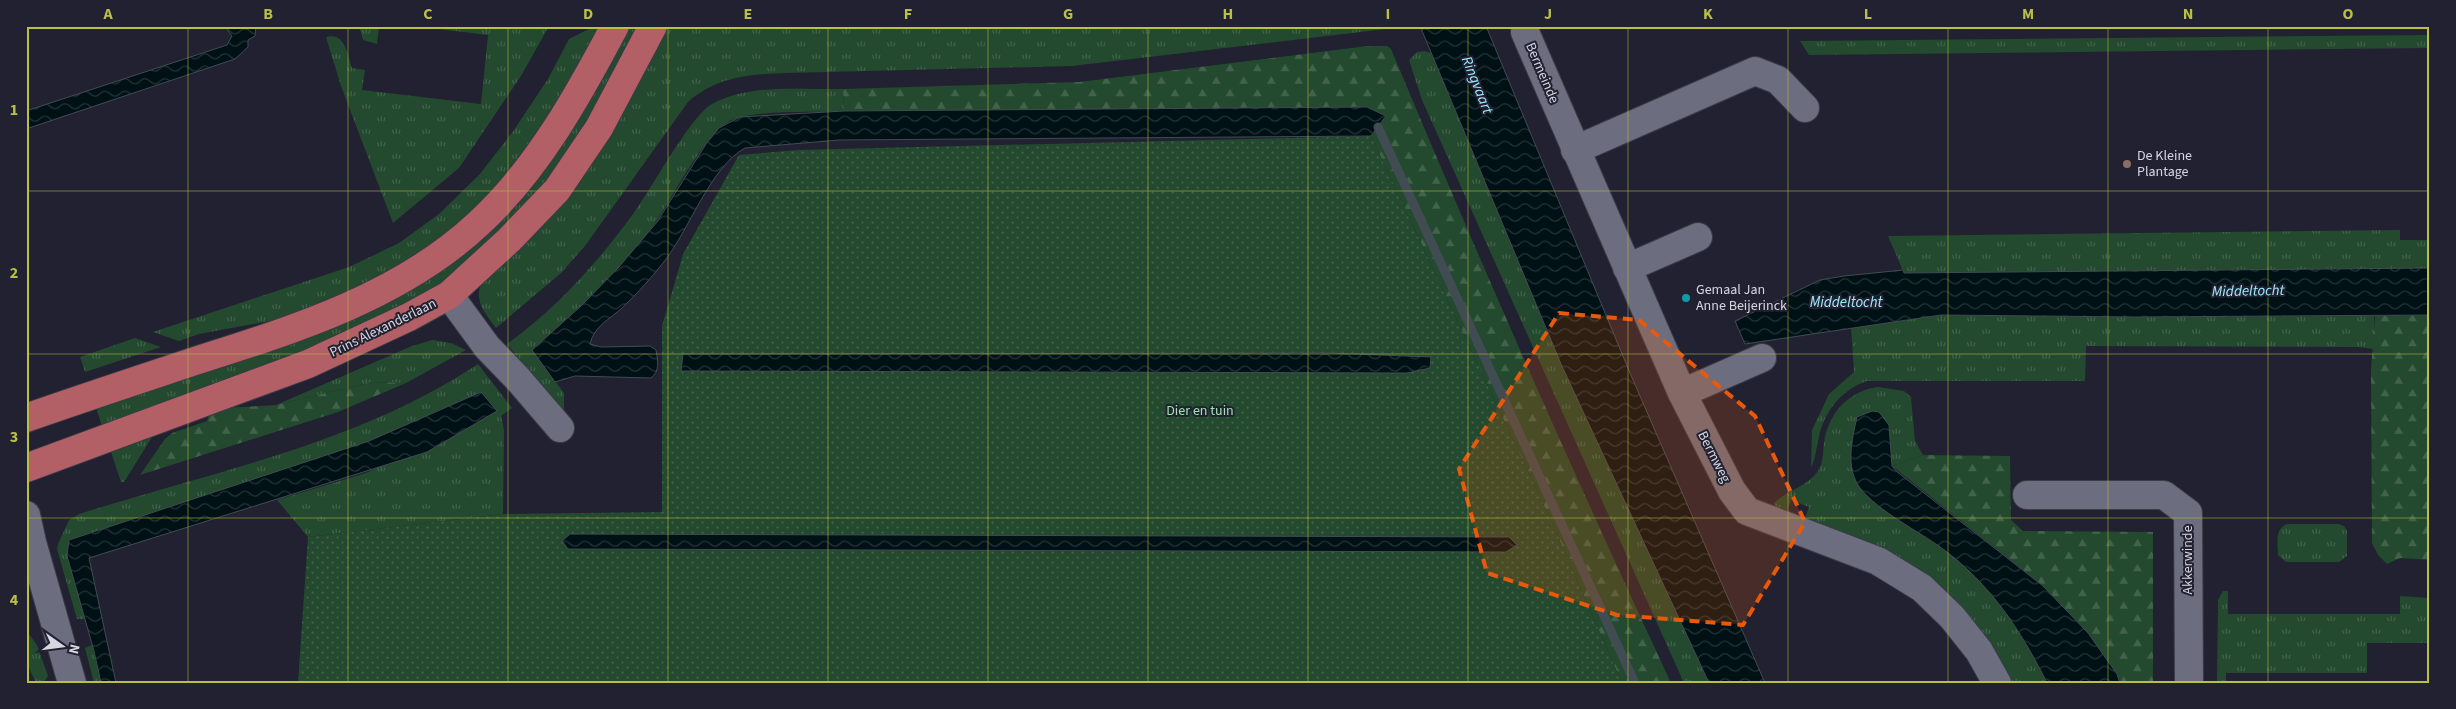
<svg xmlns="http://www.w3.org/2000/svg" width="2456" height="709" font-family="'Source Sans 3',sans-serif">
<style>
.grass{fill:url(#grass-tufts)}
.forest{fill:url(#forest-firs)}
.garden{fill:url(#garden-dots)}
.water{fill:url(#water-waves);stroke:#404c52}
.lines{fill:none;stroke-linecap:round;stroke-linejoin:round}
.stream{stroke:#404c52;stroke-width:9}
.minor-casing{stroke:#3c3b48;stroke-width:30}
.major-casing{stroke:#3c3b48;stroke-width:30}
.minor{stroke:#6c6d7f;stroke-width:28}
.major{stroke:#b26065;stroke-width:28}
.marked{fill:#e8590c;fill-opacity:0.2;stroke:#e8590c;stroke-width:4;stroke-dasharray:10 6;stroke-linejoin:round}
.grid{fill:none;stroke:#bac045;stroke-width:1;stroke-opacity:0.55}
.education-dot{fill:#8d6e63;stroke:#212131;stroke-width:2}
.culture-dot{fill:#0f9aa8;stroke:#212131;stroke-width:2}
.labels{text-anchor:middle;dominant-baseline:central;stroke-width:4;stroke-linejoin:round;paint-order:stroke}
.street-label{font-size:14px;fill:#d7d7e2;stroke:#212131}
.poi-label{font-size:14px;fill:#d7d7e2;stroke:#212131;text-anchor:start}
.park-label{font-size:14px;fill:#9ee3b0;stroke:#212131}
.water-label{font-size:15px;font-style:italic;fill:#9eecfd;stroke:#212131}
.neatline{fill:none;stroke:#bac045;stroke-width:2}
.grid-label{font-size:16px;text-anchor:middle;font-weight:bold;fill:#bac045}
</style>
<defs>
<pattern id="grass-tufts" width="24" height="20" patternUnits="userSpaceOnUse" patternTransform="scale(1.25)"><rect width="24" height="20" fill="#23492e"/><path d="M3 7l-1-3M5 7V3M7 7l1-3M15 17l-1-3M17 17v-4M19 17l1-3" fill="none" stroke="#42624c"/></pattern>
<pattern id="forest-firs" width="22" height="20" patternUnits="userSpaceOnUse" patternTransform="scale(1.25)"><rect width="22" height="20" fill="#23492e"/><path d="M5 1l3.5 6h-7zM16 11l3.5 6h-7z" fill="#42624c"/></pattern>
<pattern id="garden-dots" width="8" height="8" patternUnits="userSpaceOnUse" patternTransform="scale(1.25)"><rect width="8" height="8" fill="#23492e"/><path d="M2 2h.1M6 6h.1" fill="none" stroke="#42624c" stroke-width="1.8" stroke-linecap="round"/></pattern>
<pattern id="water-waves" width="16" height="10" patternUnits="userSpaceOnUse" patternTransform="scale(1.25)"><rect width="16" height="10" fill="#001115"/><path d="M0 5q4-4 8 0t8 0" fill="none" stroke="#243337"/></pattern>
</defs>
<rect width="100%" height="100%" fill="#212131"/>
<!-- grass -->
<path class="grass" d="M 359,26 L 379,26 L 377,44 L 363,40 Z
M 414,26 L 549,26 L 521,76 L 459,168 L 393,223 L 341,86 L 326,37 C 345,32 347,53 352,68 L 365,70 L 362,90 L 481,104 L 488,35 Z
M 595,26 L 602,26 L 548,125 L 490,198 L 421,258 L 297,316 L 199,334 L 179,341 L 153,332 L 349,267 L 399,243 L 439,214 L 480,174 L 514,130 L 548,79 L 569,39 Z
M 627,26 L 641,28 L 615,79 L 541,192 L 444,283 L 355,332 L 103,430 L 95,404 L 436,272 Z
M 666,26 L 1411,26 L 1072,66 L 787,73 C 750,74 716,77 688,102 L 585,246 L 561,273 L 496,328 C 485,313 473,301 482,281 Z
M 2430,35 L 2430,48 L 1809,55 L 1800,41 Z
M 1424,51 L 1431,53 L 1561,364 L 1709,683 L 1684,683 L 1422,100 L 1409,60 L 1417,52 Z
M 843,89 L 844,111 C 816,113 754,109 730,121 C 700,137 666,213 641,243 C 608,282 570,316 532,350 L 564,393 L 564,416 L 507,344 C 557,308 597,263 633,214 C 651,190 691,115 712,104 C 751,83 801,90 843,89 Z
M 2400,230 L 2400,240 L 2430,240 L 2430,268 L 1904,273 L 1888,236 Z
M 1941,315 L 2135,317 L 2374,316 L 2374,349 L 2358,347 L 2086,346 L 2085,381 L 1867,381 C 1841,390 1824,412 1819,437 C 1816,447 1816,459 1811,467 L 1812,430 L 1829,394 L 1854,372 L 1851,328 Z
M 135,338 L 161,347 L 85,372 L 80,357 Z
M 432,340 L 451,343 L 466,350 L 406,383 L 372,382 L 276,405 L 412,346 Z
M 478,364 L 512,408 L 501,416 L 504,430 L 503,514 L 308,537 L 277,500 L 366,473 L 497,411 L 481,392 L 369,441 L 67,556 L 85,619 L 77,619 L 57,549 L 58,544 L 69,520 L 79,514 L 105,506 C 231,468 367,438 478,364 Z
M 1878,387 L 1904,391 L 1911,397 L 1915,441 L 1923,455 L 1892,466 L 1889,425 L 1859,486 C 1883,511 1914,528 1942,548 C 1990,583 2021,630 2047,683 L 2011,683 L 1984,636 L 1804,520 L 1809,507 L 1791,500 L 1786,513 L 1776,509 L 1774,503 C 1786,491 1808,486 1818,471 C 1825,461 1822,445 1826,433 C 1833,408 1853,390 1878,387 Z
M 154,434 L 124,482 L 121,482 L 110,449 Z
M 2287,524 L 2338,524 L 2344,526 L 2347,531 L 2347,556 L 2339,562 L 2286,562 L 2278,555 C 2278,544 2274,529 2287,524 Z
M 2223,591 L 2228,591 L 2228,614 L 2400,614 L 2400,596 L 2430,598 L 2430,643 L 2367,643 L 2367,673 L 2226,673 L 2226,683 L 2217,683 L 2218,600 Z
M 26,630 L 37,645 L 48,676 L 43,683 L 36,683 L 26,661 Z
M 92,645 L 101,683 L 94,683 L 85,648 Z"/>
<!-- forest -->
<path class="forest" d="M 1367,46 L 1387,46 L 1391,49 C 1480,262 1573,473 1671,683 L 1622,683 L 1552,523 L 1371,136 L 1386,116 L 1367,107 L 844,111 L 843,89 L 1079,82 Z
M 2430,315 L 2430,598 L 2429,560 L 2400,558 L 2387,564 L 2378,555 L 2372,543 L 2371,369 L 2375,316 Z
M 372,382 L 406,383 L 338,412 L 140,475 L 165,439 L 172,433 L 207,421 L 210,412 L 223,408 L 276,405 Z
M 1923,455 L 2010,456 L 2011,520 L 2023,531 L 2153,532 L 2153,683 L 2120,683 L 2117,674 L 2088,633 L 2043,586 L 1892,466 Z"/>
<!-- garden -->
<path class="garden" d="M 1371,136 L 1552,523 L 1622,683 L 298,683 L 308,537 L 503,514 L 662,512 L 662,326 L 683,254 L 739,155 L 798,150 Z"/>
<!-- water -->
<path class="water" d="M 228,26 L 256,26 L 255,36 L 248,40 L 248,47 L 235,59 L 26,129 L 26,111 L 227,45 L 232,36 L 228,31 Z
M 1420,26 L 1486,26 L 1630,373 L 1765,683 L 1709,683 L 1561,364 Z
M 1367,107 L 1386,116 L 1371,136 L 839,140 L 745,148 C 710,167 689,231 663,263 C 651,278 637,294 622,308 C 610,319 594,326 590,344 L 601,347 L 650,346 L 656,350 C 658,361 660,371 651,378 L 575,376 L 555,382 L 532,350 L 581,306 L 618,268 L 657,222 L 706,144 L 719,128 L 740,117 L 844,111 Z
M 2430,268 L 2430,315 L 2135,317 L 1941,315 L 1745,344 L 1735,321 L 1820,280 L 1844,276 L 1903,270 L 1904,273 Z
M 1330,353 L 1431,357 L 1430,368 L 1407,373 L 681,371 L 683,354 Z
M 481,392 L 497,411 L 427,452 L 89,558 L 116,683 L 101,683 L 94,651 L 67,556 L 69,540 L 369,441 Z
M 1872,411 L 1879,412 L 1889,425 L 1892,466 L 1896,471 L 2043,586 L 2088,633 L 2117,674 L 2120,683 L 2047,683 C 2021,630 1990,584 1943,549 C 1917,530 1879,512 1860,488 C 1845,468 1852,439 1857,417 Z
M 570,534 L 1509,537 L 1517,545 L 1506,552 L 568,549 L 562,541 Z"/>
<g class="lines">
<!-- stream -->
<path class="stream" d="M 1378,127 L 1635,683"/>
<!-- minor casing -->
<g class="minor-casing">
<path id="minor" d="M 1525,32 L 1682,393 L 1732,491 L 1747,511 L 1878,561 L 1922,588 L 1952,617 L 1979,651 L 1997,683
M 1575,150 L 1755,71 L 1778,80 L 1805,108
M 1627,268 L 1698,237
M 449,295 L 487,347 L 518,379 L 560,428
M 1682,393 L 1762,358
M 2027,495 L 2164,495 L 2188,513 L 2189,683
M 26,515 L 32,542 L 72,683"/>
</g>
<!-- major casing -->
<g class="major-casing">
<path id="major" d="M 26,418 C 83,398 141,379 198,360 C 296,329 401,296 478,224 C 537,170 578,96 615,26
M 26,468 L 308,364 L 409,317 L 449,295 L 509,240 L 557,190 L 599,128 L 653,26"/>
</g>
<!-- minor -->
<use href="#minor" class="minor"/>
<!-- major -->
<use href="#major" class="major"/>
</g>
<!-- marked area -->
<path class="marked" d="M 1559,313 L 1639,320 L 1755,416 L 1805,522 L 1743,625 L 1617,615 L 1487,573 L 1459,469 Z"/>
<!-- grid -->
<path class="grid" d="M 188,26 L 188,683M 348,26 L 348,683M 508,26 L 508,683M 668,26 L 668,683M 828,26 L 828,683M 988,26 L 988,683M 1148,26 L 1148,683M 1308,26 L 1308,683M 1468,26 L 1468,683M 1628,26 L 1628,683M 1788,26 L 1788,683M 1948,26 L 1948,683M 2108,26 L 2108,683M 2268,26 L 2268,683M 26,191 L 2430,191M 26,354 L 2430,354M 26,518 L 2430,518"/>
<!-- markers -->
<circle class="education-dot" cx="2127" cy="164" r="5"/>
<circle class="culture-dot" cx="1686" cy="298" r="5"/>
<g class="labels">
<!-- street labels -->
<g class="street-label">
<text transform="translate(1542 73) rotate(67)">Bermeinde</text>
<text transform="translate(383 328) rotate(-26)">Prins Alexanderlaan</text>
<text transform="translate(1714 457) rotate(63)">Bermweg</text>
<text transform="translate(2188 560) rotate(-90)">Akkerwinde</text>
</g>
<!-- poi labels -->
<g class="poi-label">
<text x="2137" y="156">De Kleine<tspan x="2137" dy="16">Plantage</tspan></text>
<text x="1696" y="290">Gemaal Jan<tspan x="1696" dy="16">Anne Beijerinck</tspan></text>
</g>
<!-- park labels -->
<g class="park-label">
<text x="1200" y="411">Dier en tuin</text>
</g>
<!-- water labels -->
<g class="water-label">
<text transform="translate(1477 85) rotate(68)">Ringvaart</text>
<text transform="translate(2248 291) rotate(-1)">Middeltocht</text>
<text x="1846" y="302">Middeltocht</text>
</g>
</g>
<!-- border -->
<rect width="2456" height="709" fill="none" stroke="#212131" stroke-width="55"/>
<!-- north arrow -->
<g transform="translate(62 646) rotate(104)" stroke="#212131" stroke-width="4" paint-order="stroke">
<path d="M0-4L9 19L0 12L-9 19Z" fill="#d7d7e2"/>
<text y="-8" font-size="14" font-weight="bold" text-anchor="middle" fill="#d7d7e2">N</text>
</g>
<rect x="28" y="28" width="2400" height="654" class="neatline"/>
<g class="grid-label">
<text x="108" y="19">A</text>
<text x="268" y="19">B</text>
<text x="428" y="19">C</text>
<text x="588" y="19">D</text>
<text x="748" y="19">E</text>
<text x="908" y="19">F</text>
<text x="1068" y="19">G</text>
<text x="1228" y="19">H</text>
<text x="1388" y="19">I</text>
<text x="1548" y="19">J</text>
<text x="1708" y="19">K</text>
<text x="1868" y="19">L</text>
<text x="2028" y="19">M</text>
<text x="2188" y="19">N</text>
<text x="2348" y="19">O</text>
<text x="14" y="115">1</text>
<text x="14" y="278">2</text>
<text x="14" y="442">3</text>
<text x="14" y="605">4</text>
</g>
</svg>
